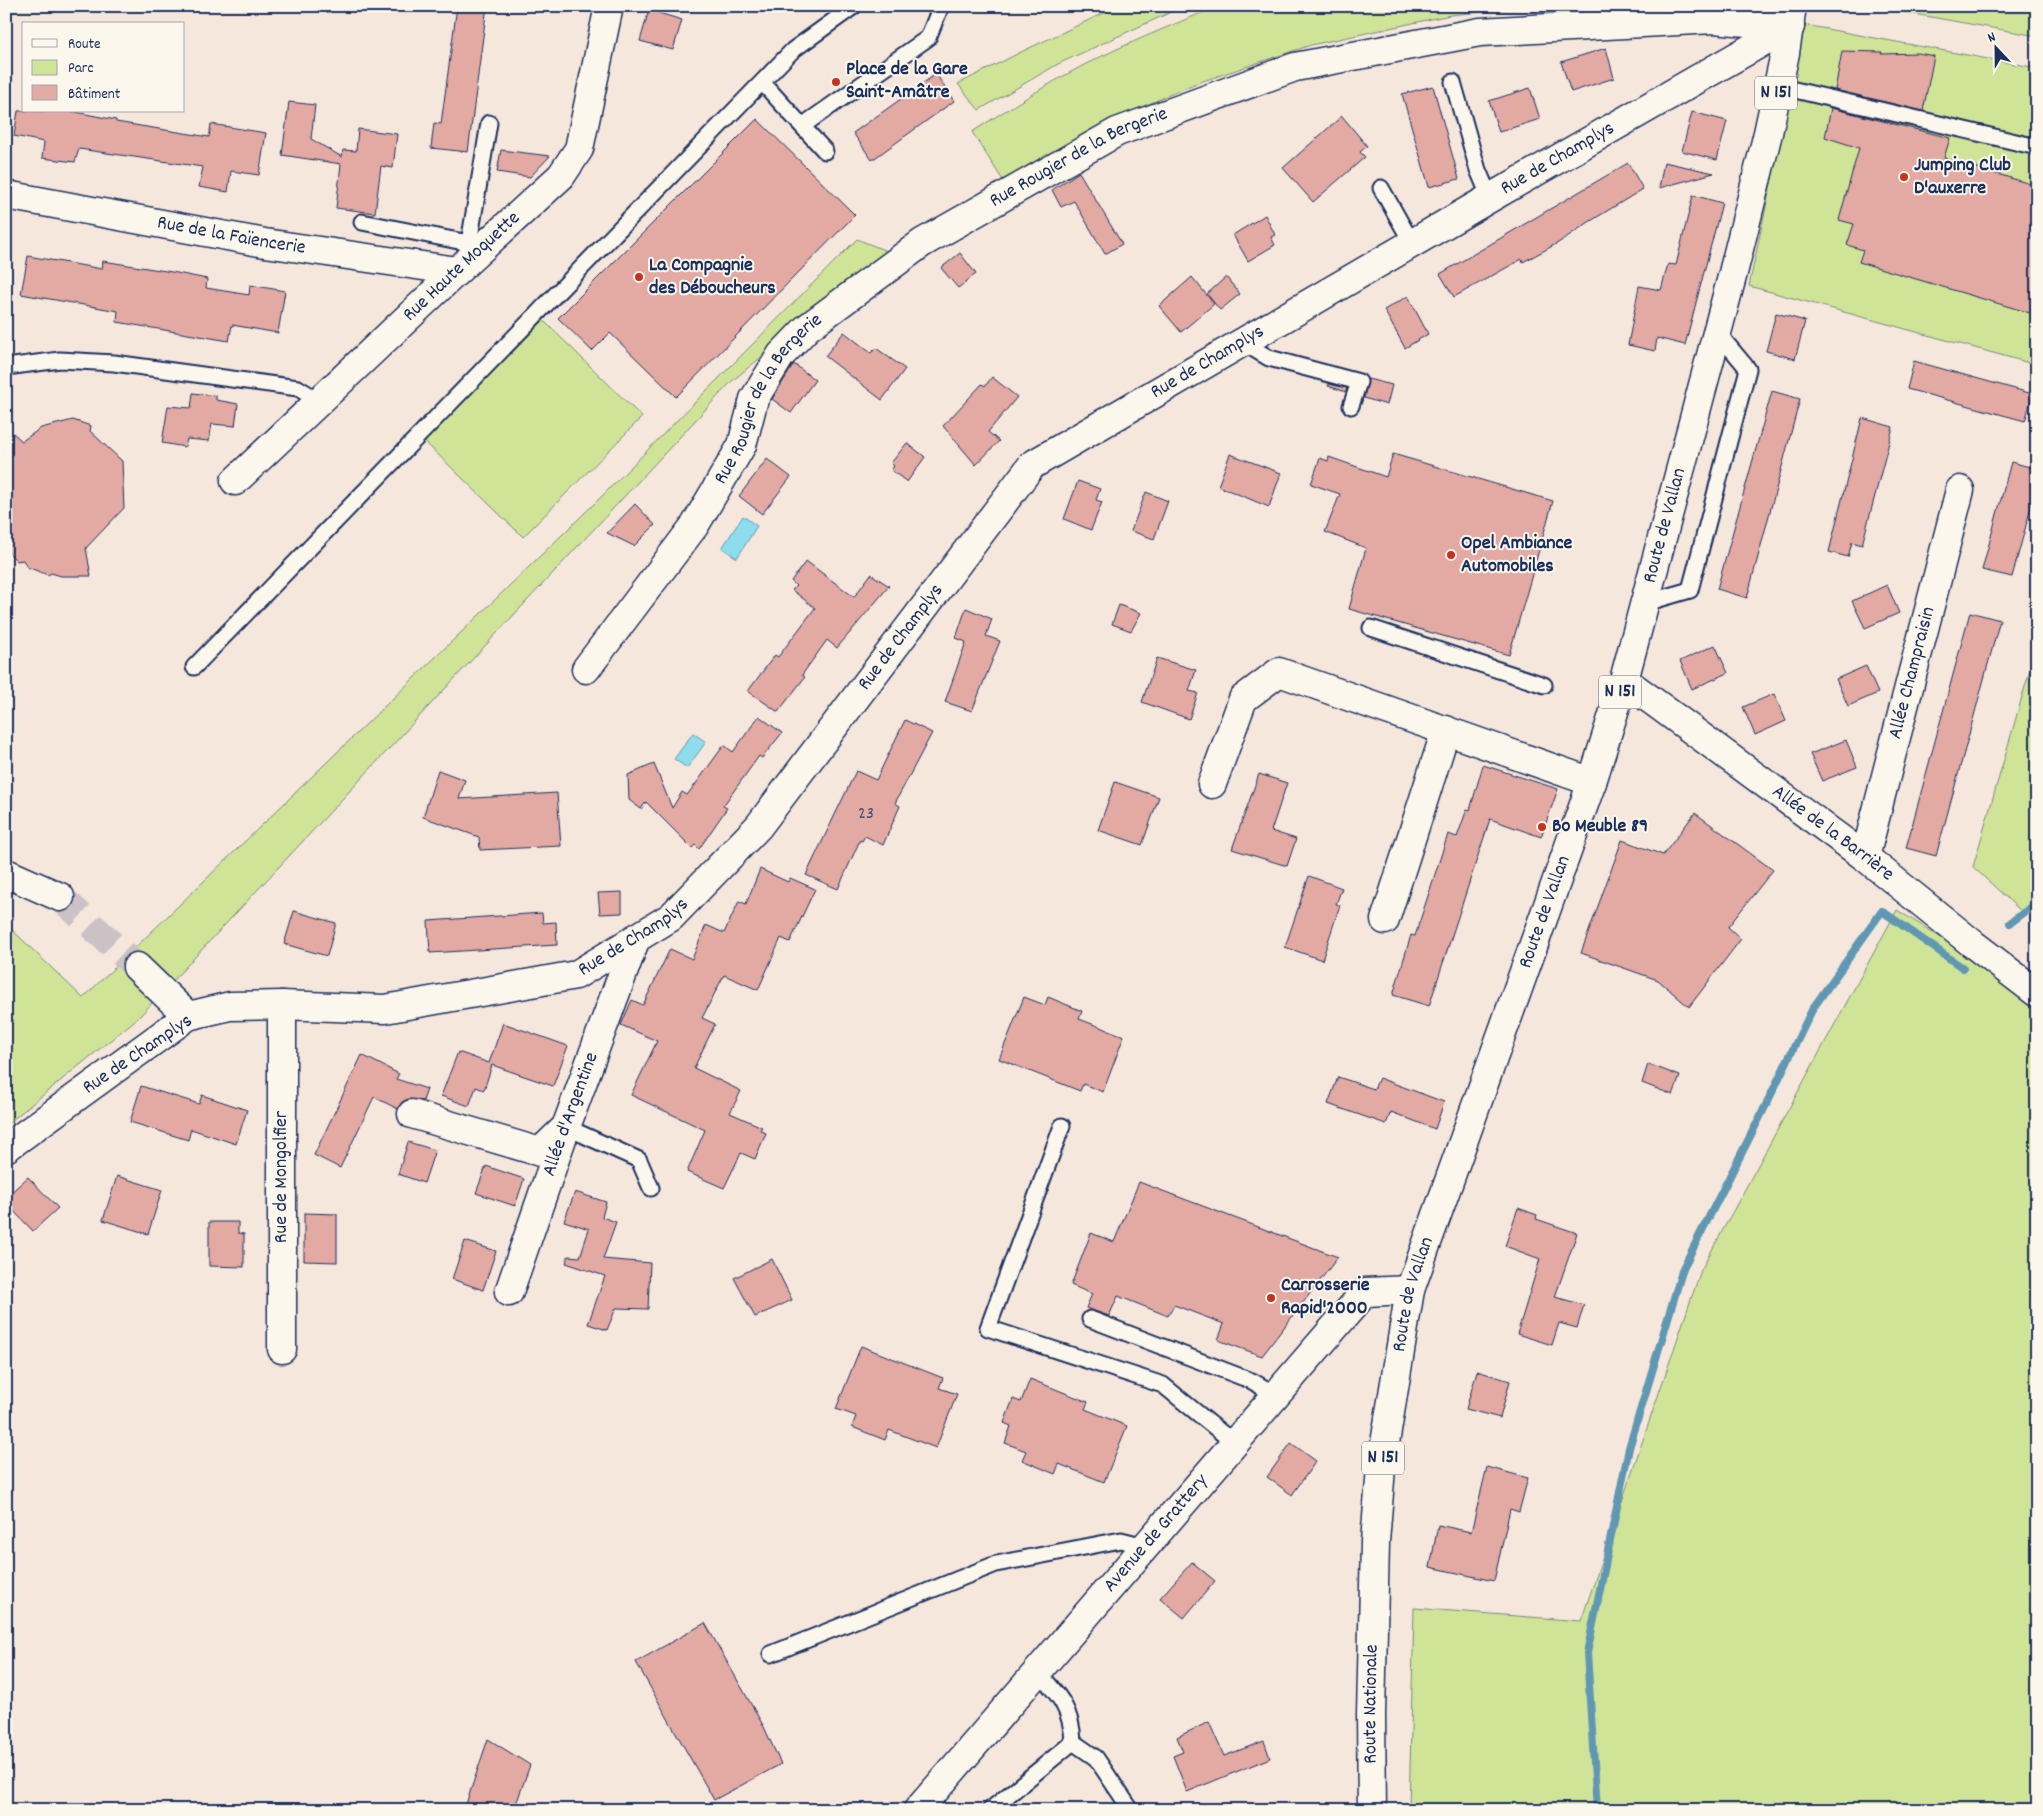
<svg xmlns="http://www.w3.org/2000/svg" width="2043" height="1816" font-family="Dekko,sans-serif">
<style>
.green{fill:#d0e498;stroke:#768a7b}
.water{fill:#8eddec;stroke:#6097b3}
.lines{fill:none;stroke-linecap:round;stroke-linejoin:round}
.stream{stroke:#6097b3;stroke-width:8}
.building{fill:#e3a9a3;stroke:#1b2f5e}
.street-tunnel{stroke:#cac2c4;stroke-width:28;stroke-dasharray:28 14;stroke-linecap:butt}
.lane-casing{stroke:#1b2f5e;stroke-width:19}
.street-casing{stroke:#1b2f5e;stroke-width:31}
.primary-casing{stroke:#1b2f5e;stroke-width:31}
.lane{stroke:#fbf7ec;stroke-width:15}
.street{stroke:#fbf7ec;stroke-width:28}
.primary{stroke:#fbf7ec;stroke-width:28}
.poi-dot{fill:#c8321e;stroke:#fbf7ec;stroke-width:2}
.labels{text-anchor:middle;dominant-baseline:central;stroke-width:4;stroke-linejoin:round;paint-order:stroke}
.number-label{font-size:18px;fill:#4d4e6f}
.shield{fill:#fbf7ec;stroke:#5e6b89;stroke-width:1}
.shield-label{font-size:19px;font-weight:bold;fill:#1b2f5e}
.poi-label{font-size:20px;font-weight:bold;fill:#1b2f5e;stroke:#fbf7ec;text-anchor:start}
.street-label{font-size:20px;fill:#1b2f5e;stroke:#fbf7ec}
</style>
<rect width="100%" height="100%" fill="#f6e7dd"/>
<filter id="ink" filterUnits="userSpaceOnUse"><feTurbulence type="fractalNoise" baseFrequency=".02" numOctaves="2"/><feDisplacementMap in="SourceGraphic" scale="10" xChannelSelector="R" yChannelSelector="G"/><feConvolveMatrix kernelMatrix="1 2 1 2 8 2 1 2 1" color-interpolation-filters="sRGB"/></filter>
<g filter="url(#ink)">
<!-- green -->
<path class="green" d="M 1123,6 L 1184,6 L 1058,64 L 979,110 L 958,84 L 1021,52 L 1106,12 Z
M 1218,6 L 1541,6 L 1450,15 L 1311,45 L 1194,84 L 1103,124 L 1004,182 L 972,132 C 1009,108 1046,85 1084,65 C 1127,43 1173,25 1218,6 Z
M 1869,6 L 2037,6 L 2037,36 Z
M 1805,25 L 2037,68 L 2037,365 L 1749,286 Z
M 857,239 L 889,252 L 732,381 L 139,1017 L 6,1125 L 6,924 L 83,998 L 596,502 Z
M 543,320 L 642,417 L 523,537 L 424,441 Z
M 2037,645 L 2037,899 L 2021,911 L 1973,867 Z
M 1897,910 L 2037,998 L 2037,1810 L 1409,1810 L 1414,1608 L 1581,1621 L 1701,1270 Z"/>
<!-- water -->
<path class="water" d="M 743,516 L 757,526 L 737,558 L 722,548 Z
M 693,733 L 706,742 L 687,768 L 674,759 Z"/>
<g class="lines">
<!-- stream -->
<path class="stream" d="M 2010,923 L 2037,903
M 1597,1810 L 1587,1653 L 1629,1448 L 1683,1268 L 1762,1113 L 1813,1008 L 1882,911 L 1963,968"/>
</g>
<!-- building -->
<path class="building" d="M 457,6 L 487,6 L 468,152 L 431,148 L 434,123 L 441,124 Z
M 649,10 L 682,20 L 673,50 L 640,41 Z
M 1606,48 L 1614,78 L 1571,92 L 1561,62 Z
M 1842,51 L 1882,52 L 1881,54 L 1918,53 L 1934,56 L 1923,111 L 1835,90 Z
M 936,74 L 954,101 L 872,160 L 853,133 Z
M 1433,86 L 1459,179 L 1429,187 L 1402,94 Z
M 1530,88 L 1540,119 L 1499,132 L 1489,101 Z
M 289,102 L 315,105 L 311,139 L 342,157 L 343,150 L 356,151 L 358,129 L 397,134 L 393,168 L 381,166 L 375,213 L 336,208 L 341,164 L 282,155 Z
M 1831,108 L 1950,138 L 1944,158 L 2037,186 L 2037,289 L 2030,313 L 1859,262 L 1863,250 L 1847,245 L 1854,224 L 1839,220 L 1859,148 L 1825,137 Z
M 18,111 L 71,111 L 116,120 L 116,122 L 209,137 L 211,124 L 266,133 L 259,175 L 231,171 L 228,192 L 199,187 L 203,167 L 79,149 L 75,162 L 42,158 L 44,142 L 14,136 Z
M 1692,112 L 1727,121 L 1717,160 L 1682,151 Z
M 1342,116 L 1367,146 L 1360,152 L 1365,157 L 1313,202 L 1283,168 Z
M 757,119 L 855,215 L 676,397 L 610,333 L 592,351 L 558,318 Z
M 501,150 L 550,156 L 530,177 L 497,172 Z
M 1664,162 L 1714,173 L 1659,188 Z
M 1628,163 L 1643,189 L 1589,222 L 1558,243 L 1523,262 L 1522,259 L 1454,297 L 1440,274 Z
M 1079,172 L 1122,244 L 1105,254 L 1074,201 L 1061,207 L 1052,190 Z
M 1693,195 L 1722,203 L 1685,345 L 1657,338 L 1655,351 L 1628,345 L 1639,286 L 1661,290 L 1668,264 L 1676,265 Z
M 1265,215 L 1275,235 L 1271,237 L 1275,245 L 1248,261 L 1233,235 Z
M 960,253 L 976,274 L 958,288 L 941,268 Z
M 28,256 L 102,269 L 103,261 L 172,272 L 207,279 L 206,288 L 249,295 L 250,285 L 285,291 L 278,333 L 232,325 L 229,341 L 117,322 L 118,311 L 21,294 Z
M 1192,277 L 1214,304 L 1181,332 L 1159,306 Z
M 1226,277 L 1240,294 L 1220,310 L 1207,294 Z
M 1408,296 L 1428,334 L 1405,348 L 1384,310 Z
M 1776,313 L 1805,321 L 1795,359 L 1766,351 Z
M 844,332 L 871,353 L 876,348 L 905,369 L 882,400 L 825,356 Z
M 1914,361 L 2033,394 L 2025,421 L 1907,389 Z
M 794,364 L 815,380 L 791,413 L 772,399 Z
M 992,377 L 1017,397 L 988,432 L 999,441 L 976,465 L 943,426 L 982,384 L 985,386 Z
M 1368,379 L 1392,385 L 1387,405 L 1364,398 Z
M 1329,384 L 1347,388 L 1346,392 L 1328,386 Z
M 1772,391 L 1800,399 L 1747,598 L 1717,589 Z
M 193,393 L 216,396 L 216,400 L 238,404 L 235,426 L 212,424 L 209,441 L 187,439 L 185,447 L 162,443 L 168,406 L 191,408 Z
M 1862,418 L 1893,427 L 1862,545 L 1852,542 L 1848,557 L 1829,552 Z
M 73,420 L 91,426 L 90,431 L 122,461 L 124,508 L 86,548 L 91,576 L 61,576 L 51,573 L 48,575 L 27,567 L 23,560 L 17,561 L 6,550 L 6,450 L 13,433 L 22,441 L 41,428 Z
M 907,443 L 925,457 L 907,482 L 891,470 L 894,466 L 891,463 Z
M 1230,454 L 1281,473 L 1269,507 L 1218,486 Z
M 1393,454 L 1553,501 L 1509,655 L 1349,609 L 1366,548 L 1325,532 L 1340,494 L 1311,484 L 1320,458 L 1328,461 L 1329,457 L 1386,477 Z
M 767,459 L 791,477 L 762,514 L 739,496 Z
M 2011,462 L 2037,469 L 2037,485 L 2012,577 L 1982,570 Z
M 1078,481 L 1100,489 L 1096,500 L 1102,502 L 1091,530 L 1064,519 Z
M 1146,492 L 1168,501 L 1154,539 L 1131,531 Z
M 635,504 L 655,525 L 634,546 L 607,533 Z
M 806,561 L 854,597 L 871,574 L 889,586 L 837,648 L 827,640 L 802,675 L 805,677 L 778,712 L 748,691 L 775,655 L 778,657 L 815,608 L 792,590 L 796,586 L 791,581 Z
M 1887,585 L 1899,613 L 1865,628 L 1852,601 Z
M 1119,605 L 1141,613 L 1131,631 L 1112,624 Z
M 966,608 L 992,619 L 986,636 L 1000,641 L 972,711 L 945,702 L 966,642 L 956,638 Z
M 1970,612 L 2000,620 L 1936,856 L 1906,848 Z
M 1715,645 L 1728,673 L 1692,689 L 1680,661 Z
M 1157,658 L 1196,670 L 1189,691 L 1198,693 L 1189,719 L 1142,702 Z
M 1866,666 L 1878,693 L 1848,706 L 1836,679 Z
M 1774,694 L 1786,721 L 1755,735 L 1743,707 Z
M 759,716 L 782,733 L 762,758 L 759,756 L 723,806 L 727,808 L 699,849 L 695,845 L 692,848 L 646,802 L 641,809 L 629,800 L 628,775 L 654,764 L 672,808 L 682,792 L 687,795 L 695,785 L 724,745 L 733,752 Z
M 905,720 L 932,733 L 895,803 L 900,806 L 883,845 L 865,836 L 862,841 L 860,840 L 838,889 L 806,875 L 856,771 L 876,780 Z
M 1846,740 L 1857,767 L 1822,781 L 1810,754 Z
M 1483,765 L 1558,789 L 1541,837 L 1490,819 L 1429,1006 L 1393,995 L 1411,935 L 1415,936 L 1448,834 L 1457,837 L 1467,809 L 1470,810 Z
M 438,770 L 465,780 L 459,799 L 557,793 L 561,846 L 480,850 L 479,837 L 423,817 Z
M 1259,774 L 1287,783 L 1271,831 L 1296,839 L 1287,866 L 1232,849 Z
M 1115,782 L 1159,797 L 1142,845 L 1098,830 Z
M 1695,813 L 1773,870 L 1728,927 L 1741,939 L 1689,1007 L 1658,980 L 1581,953 L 1622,840 L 1663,855 Z
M 760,869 L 788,882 L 790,878 L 815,889 L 790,942 L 781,938 L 758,990 L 724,975 L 702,1018 L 715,1024 L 694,1068 L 741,1091 L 730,1113 L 762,1127 L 760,1130 L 766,1133 L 755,1159 L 741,1153 L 724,1188 L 687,1172 L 705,1130 L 631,1095 L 657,1041 L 621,1025 L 632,1000 L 643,1005 L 670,949 L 692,959 L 706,925 L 724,933 L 739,901 L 746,904 Z
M 1309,876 L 1342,888 L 1336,904 L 1340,905 L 1322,960 L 1285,947 Z
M 622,892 L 622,913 L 600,914 L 598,893 Z
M 294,911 L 336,923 L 327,956 L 284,944 Z
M 542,913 L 543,923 L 556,922 L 557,945 L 430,953 L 428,921 Z
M 1024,997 L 1045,1005 L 1048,997 L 1082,1011 L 1079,1019 L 1124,1036 L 1103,1092 L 1083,1084 L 1080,1091 L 999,1059 Z
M 503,1023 L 568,1046 L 553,1086 L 492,1065 L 484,1090 L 476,1087 L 469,1106 L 441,1096 L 458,1052 L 489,1063 Z
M 362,1055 L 399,1074 L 396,1079 L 427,1089 L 423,1101 L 408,1099 L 402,1102 L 398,1109 L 374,1097 L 340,1168 L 314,1155 Z
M 1648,1064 L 1680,1076 L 1673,1095 L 1642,1083 Z
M 1338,1077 L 1374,1089 L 1379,1078 L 1444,1102 L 1435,1129 L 1391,1112 L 1386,1124 L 1328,1104 Z
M 141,1086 L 199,1104 L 202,1095 L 247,1110 L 236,1144 L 191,1129 L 188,1140 L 130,1122 Z
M 408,1142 L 435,1150 L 424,1183 L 398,1174 Z
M 486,1166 L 524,1179 L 515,1206 L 476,1193 Z
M 117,1176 L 162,1190 L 148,1234 L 103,1220 Z
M 28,1177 L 58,1208 L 33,1231 L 6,1203 L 6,1197 Z
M 1139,1182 L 1338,1257 L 1262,1356 L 1218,1340 L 1224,1324 L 1174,1305 L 1168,1316 L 1118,1296 L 1109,1316 L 1086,1308 L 1092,1294 L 1071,1285 L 1091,1233 L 1114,1242 Z
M 575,1192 L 606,1202 L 602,1217 L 616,1222 L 603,1259 L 650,1263 L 648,1309 L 616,1308 L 607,1330 L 588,1324 L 605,1276 L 566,1263 L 568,1256 L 580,1257 L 589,1229 L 564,1221 Z
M 1518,1208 L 1537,1215 L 1536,1219 L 1577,1233 L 1555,1297 L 1584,1305 L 1577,1328 L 1559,1323 L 1552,1345 L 1517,1334 L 1540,1259 L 1505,1246 Z
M 304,1213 L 337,1214 L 337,1262 L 304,1261 Z
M 209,1222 L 238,1222 L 238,1233 L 244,1234 L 244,1267 L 209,1266 Z
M 465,1241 L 496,1251 L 483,1290 L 452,1279 Z
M 772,1259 L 792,1300 L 755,1317 L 734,1278 Z
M 861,1346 L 943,1378 L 939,1388 L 957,1394 L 936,1448 L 889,1430 L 885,1440 L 852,1427 L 856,1416 L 836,1409 Z
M 1477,1371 L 1510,1381 L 1500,1418 L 1466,1409 Z
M 1030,1379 L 1088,1402 L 1085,1409 L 1127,1426 L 1104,1482 L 1059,1464 L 1055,1474 L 1022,1460 L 1026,1451 L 1005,1443 L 1011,1426 L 1004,1423 L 1013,1399 L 1021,1402 Z
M 1291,1443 L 1316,1461 L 1292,1495 L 1267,1477 Z
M 1487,1467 L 1528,1478 L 1519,1512 L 1510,1509 L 1494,1581 L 1430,1567 L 1438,1525 L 1471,1532 Z
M 1192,1562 L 1215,1581 L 1184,1618 L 1160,1598 Z
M 705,1623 L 764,1727 L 781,1764 L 714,1800 L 636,1662 Z
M 1209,1722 L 1224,1756 L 1264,1741 L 1270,1758 L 1187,1792 L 1173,1756 L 1183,1752 L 1177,1737 Z
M 488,1739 L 530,1765 L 514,1810 L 464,1810 Z"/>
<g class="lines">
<!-- street-tunnel -->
<path class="street-tunnel" d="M 60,897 L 137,967"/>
<!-- lane casing -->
<g class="lane-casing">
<path id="lane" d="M 854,6 L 793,50 L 762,82 L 802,126 L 928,38 L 941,6
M 1453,82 L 1478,170 L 1490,198
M 1778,86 L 2037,147
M 802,126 L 825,151
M 1381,188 L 1412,243
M 362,222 L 484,246
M 469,243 L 489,123
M 1242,342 L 1269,358 L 1359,382 L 1351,406
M 6,367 L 60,360 L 114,363 L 298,388 L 319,401
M 1645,603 L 1690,590 L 1748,369 L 1717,332
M 1371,628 L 1544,685
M 194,667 L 762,82
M 1062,1126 L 988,1328 L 1163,1385 L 1234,1443
M 566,1127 L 639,1160 L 651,1188
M 1090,1319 L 1252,1381 L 1276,1395
M 771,1654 L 996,1564 L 1121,1540 L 1145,1546
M 1037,1671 C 1058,1694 1072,1709 1073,1742
M 990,1810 L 1073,1742 L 1096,1758 L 1131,1810"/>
</g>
<!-- street casing -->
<g class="street-casing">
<g id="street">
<path id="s1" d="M 6,195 L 265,243 L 457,271"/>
<path id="s2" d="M 235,481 L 457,271 L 561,176 L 579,149 L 609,6"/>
<path id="s3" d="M 586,669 L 695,525 L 742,445 L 754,399 L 781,355 L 807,328 L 922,243 L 1117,132 L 1295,67 L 1480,32 L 1714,19 L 1790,26"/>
<path id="s4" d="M 1624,680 L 1865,857 L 1973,944 L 2037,993"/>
<path d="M 1212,784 L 1243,699 L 1279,672 L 1592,782"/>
<path id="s5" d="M 1865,857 L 1960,490"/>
<path d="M 6,873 L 60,897"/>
<path d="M 1385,920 L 1446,730"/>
<path d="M 137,967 L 188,1016"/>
<path d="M 412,1114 L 540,1152 L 565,1128"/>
<path id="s6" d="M 6,1148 L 188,1016 L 230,1006 L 282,1005 L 385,1009 L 576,975 L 671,917 L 758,827 L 1032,465 L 1490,198 L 1790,26"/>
<path id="s7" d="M 509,1292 L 566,1127 L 636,938"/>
<path d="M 282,1349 L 282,1005"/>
<path id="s8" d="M 918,1810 L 1365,1292 L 1410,1290"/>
</g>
</g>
<!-- primary casing -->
<g class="primary-casing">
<g id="primary">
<path id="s9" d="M 1372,1810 L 1371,1715 L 1375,1542 L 1381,1468 L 1410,1290 L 1592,782 L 1624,680 L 1733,273 L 1768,133 L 1785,53 L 1792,6"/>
</g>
</g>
<!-- lane -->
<use href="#lane" class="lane"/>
<!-- street -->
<use href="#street" class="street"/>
<!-- primary -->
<use href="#primary" class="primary"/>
</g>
</g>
<!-- markers -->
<g class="poi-dot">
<circle cx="836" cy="82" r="5"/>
<circle cx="1904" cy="177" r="5"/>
<circle cx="639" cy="277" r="5"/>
<circle cx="1451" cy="555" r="5"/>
<circle cx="1542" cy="827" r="5"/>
<circle cx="1271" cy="1298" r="5"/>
</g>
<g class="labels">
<!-- number labels -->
<g class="number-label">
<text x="866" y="814">23</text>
</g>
<!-- shield labels -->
<g class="shield">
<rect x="1755" y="76.5" width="42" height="33" rx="4"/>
<rect x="1599" y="675.5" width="42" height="33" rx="4"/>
<rect x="1362" y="1441.5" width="42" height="33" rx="4"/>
</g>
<g class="shield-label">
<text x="1776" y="93">N 151</text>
<text x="1620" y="692">N 151</text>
<text x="1383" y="1458">N 151</text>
</g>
<!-- poi labels -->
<g class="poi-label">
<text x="846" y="70">Place de la Gare<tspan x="846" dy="23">Saint-Amâtre</tspan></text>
<text x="1914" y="166">Jumping Club<tspan x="1914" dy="23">D'auxerre</tspan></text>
<text x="649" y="266">La Compagnie<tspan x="649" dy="23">des Déboucheurs</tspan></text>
<text x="1461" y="544">Opel Ambiance<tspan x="1461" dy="23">Automobiles</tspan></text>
<text x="1552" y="827">Bo Meuble 89</text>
<text x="1281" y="1286">Carrosserie<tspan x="1281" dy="23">Rapid'2000</tspan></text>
</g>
<!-- street labels -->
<g class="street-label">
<text stroke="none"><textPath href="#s6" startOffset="1916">Rue de Champlys</textPath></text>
<text stroke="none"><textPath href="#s3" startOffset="732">Rue Rougier de la Bergerie</textPath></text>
<text stroke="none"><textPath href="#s1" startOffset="229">Rue de la Faïencerie</textPath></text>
<text stroke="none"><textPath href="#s2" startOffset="312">Rue Haute Moquette</textPath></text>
<text stroke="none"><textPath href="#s6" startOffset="1511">Rue de Champlys</textPath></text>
<text stroke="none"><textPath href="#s3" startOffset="328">Rue Rougier de la Bergerie</textPath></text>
<text stroke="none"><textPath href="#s9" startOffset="1329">Route de Vallan</textPath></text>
<text stroke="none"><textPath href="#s6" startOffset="1091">Rue de Champlys</textPath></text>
<text stroke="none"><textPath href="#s5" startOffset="190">Allée Champraisin</textPath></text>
<text stroke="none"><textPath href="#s4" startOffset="259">Allée de la Barrière</textPath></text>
<text stroke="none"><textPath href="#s9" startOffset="924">Route de Vallan</textPath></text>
<text stroke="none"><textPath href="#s6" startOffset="686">Rue de Champlys</textPath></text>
<text transform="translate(138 1055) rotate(-34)">Rue de Champlys</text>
<text stroke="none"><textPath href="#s7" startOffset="188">Allée d'Argentine</textPath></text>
<text transform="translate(282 1177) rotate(-90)">Rue de Mongolfier</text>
<text stroke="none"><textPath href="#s9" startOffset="519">Route de Vallan</textPath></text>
<text stroke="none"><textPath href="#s8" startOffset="365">Avenue de Grattery</textPath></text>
<text stroke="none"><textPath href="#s9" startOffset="106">Route Nationale</textPath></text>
</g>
</g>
<!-- margin -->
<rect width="2043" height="1816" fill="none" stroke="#fbf7ec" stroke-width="25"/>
<rect x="12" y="12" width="2018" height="1791" fill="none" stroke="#1b2f5e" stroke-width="2" filter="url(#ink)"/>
<!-- legend -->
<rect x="22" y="22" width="162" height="90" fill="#fbf7ec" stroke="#a1a7b3"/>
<rect x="32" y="39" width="25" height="8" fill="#fbf7ec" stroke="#a1a7b3"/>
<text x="68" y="48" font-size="15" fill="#1b2f5e">Route</text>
<rect x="32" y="60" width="25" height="15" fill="#d0e498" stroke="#a1a7b3"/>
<text x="68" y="72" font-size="15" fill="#1b2f5e">Parc</text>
<rect x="32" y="85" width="25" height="15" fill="#e3a9a3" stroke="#a1a7b3"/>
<text x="68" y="98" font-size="15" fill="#1b2f5e">Bâtiment</text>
<!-- north arrow -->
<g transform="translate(1996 48) rotate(338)" stroke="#fbf7ec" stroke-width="4" paint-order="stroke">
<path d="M0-4L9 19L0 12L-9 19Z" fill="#1b2f5e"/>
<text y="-8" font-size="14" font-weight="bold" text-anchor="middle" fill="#1b2f5e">N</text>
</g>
</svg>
